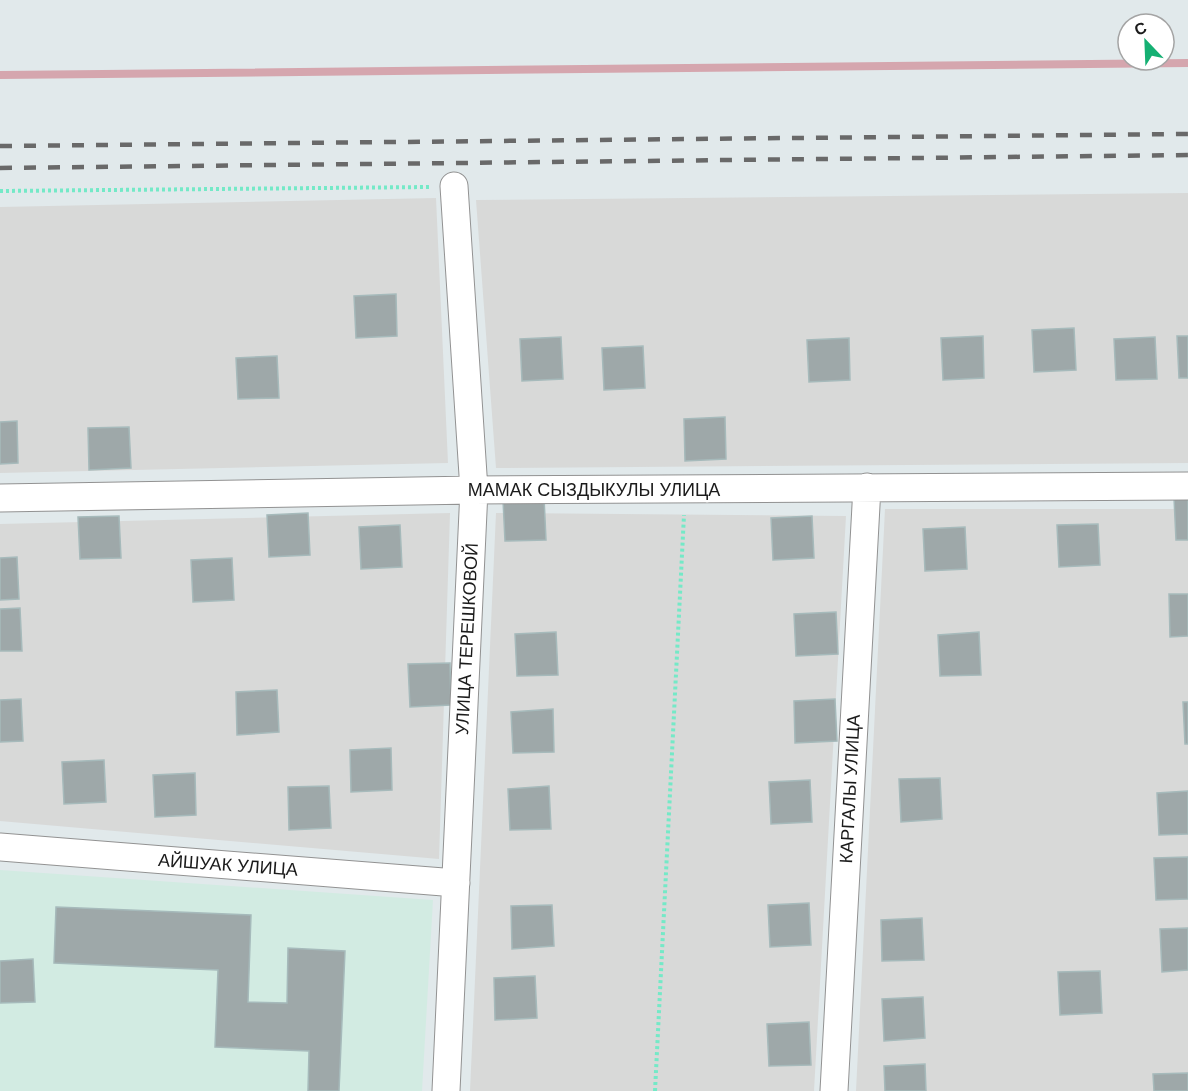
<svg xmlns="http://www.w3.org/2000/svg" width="1188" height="1091" font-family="Helvetica,sans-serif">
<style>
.residential{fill:#d8d9d8}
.commercial{fill:#d2ebe2}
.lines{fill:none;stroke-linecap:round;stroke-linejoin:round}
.stream{stroke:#d5a6ae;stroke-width:8}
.building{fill:#9ea8a9;stroke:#a6babb;stroke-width:1.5}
.minor-casing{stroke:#929292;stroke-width:29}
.path{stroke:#74e9c7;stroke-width:4;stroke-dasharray:3 3;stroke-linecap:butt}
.minor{stroke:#fff;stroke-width:27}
.rail{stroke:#696969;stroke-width:4.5;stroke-dasharray:12 12;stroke-linecap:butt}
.labels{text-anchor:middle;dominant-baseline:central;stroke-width:4.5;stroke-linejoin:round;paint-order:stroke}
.street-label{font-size:18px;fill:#1b1b1b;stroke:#fff}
</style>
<rect width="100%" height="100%" fill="#e1e9eb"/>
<!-- residential -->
<path class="residential" d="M 1188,193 L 1188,463 L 496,468 L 476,200 Z
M 436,198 L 448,463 L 0,473 L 0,207 Z
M 885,509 L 1188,509 L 1188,1073 L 1187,1091 L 856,1091 Z
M 450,513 L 439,859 L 0,821 L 0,524 Z
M 496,513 L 846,516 L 814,1091 L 470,1091 Z"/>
<!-- commercial -->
<path class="commercial" d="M 0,870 L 433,900 L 422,1091 L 0,1091 Z"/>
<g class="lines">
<!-- stream -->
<path class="stream" d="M 0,75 L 1188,63"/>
</g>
<!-- building -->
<path class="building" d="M 396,294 L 397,336 L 356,338 L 354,296 Z
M 1074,328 L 1076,370 L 1034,372 L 1032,330 Z
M 983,336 L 984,378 L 943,380 L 941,338 Z
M 1177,336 L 1188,336 L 1188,378 L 1179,378 Z
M 561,337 L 563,379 L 522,381 L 520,339 Z
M 1155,337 L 1157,379 L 1116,380 L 1114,339 Z
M 849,338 L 850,380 L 809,382 L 807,340 Z
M 643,346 L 645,388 L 604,390 L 602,348 Z
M 277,356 L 279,398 L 238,399 L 236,358 Z
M 725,417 L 726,459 L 685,461 L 684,419 Z
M 17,421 L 18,463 L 0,464 L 0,422 Z
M 129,427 L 131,468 L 89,470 L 88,428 Z
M 544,497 L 546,540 L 505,541 L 503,500 Z
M 1188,497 L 1188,540 L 1176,540 L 1174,498 Z
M 308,513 L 310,555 L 269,557 L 267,515 Z
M 119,516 L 121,558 L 80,559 L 78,517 Z
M 812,516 L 814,558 L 773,560 L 771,518 Z
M 1098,524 L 1100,565 L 1059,567 L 1057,525 Z
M 400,525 L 402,567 L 361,569 L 359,527 Z
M 965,527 L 967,569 L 925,571 L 923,529 Z
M 17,557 L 19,599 L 0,600 L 0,558 Z
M 232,558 L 234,600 L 193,602 L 191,560 Z
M 1169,594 L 1188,594 L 1188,636 L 1170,637 Z
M 20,608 L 22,651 L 0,651 L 0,609 Z
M 836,612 L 838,654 L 796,656 L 794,614 Z
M 556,632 L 558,675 L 517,676 L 515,634 Z
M 979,632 L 981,675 L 940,676 L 938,635 Z
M 450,663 L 451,705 L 410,707 L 408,664 Z
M 277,690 L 279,732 L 237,735 L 236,692 Z
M 21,699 L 23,741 L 0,742 L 0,700 Z
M 835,699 L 837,741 L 795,743 L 794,701 Z
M 1183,702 L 1188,702 L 1188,744 L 1185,744 Z
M 553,709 L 554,752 L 513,753 L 511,712 Z
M 391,748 L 392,790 L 351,792 L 350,750 Z
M 104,760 L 106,802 L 64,804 L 62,762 Z
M 195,773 L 196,815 L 155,817 L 153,775 Z
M 940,778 L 942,819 L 901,822 L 899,779 Z
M 810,780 L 812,822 L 771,824 L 769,782 Z
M 329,786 L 331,828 L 289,830 L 288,787 Z
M 549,786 L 551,829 L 510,830 L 508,789 Z
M 1188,791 L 1188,834 L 1159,835 L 1157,793 Z
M 1188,857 L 1188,899 L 1156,900 L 1154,858 Z
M 809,903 L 811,945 L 770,947 L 768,905 Z
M 552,905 L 554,946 L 512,949 L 511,906 Z
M 56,907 L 251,915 L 248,1002 L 287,1003 L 288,948 L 345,951 L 339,1091 L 308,1091 L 309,1051 L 215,1047 L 218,970 L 54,963 Z
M 922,918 L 924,960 L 882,961 L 881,920 Z
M 1188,928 L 1188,970 L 1162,972 L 1160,929 Z
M 33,959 L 35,1002 L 0,1003 L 0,961 Z
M 1100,971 L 1102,1013 L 1060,1015 L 1058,972 Z
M 535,976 L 537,1018 L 495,1020 L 494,978 Z
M 923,997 L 925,1038 L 884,1041 L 882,999 Z
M 809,1022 L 811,1065 L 769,1066 L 767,1024 Z
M 925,1064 L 926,1091 L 885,1091 L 884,1066 Z
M 1188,1073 L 1188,1091 L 1154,1091 L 1153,1074 Z"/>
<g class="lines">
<!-- minor casing -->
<g class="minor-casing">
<path id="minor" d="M 0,498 L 474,490 L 1188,486
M 0,847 L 456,883
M 446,1091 L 474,490 L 454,186
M 834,1091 L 867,487"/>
</g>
<!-- path -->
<path class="path" d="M 0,191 L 429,187
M 655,1091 L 684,515"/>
<!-- minor -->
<use href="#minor" class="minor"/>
<!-- rail -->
<path class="rail" d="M 0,146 L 1188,134
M 0,168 L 1188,155"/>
</g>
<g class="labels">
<!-- street labels -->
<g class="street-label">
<text x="594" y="490">МАМАК СЫЗДЫКУЛЫ УЛИЦА</text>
<text transform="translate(467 639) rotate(-87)">УЛИЦА ТЕРЕШКОВОЙ</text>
<text transform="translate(850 789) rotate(-87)">КАРГАЛЫ УЛИЦА</text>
<text transform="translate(228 865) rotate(4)">АЙШУАК УЛИЦА</text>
</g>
</g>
<!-- north arrow -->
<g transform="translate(1146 42) rotate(337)"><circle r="28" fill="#ffffff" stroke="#a4a4a4" stroke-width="1.5"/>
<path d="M0-4.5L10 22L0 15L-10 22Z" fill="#15b073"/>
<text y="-9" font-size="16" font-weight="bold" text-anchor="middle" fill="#1b1b1b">С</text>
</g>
</svg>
